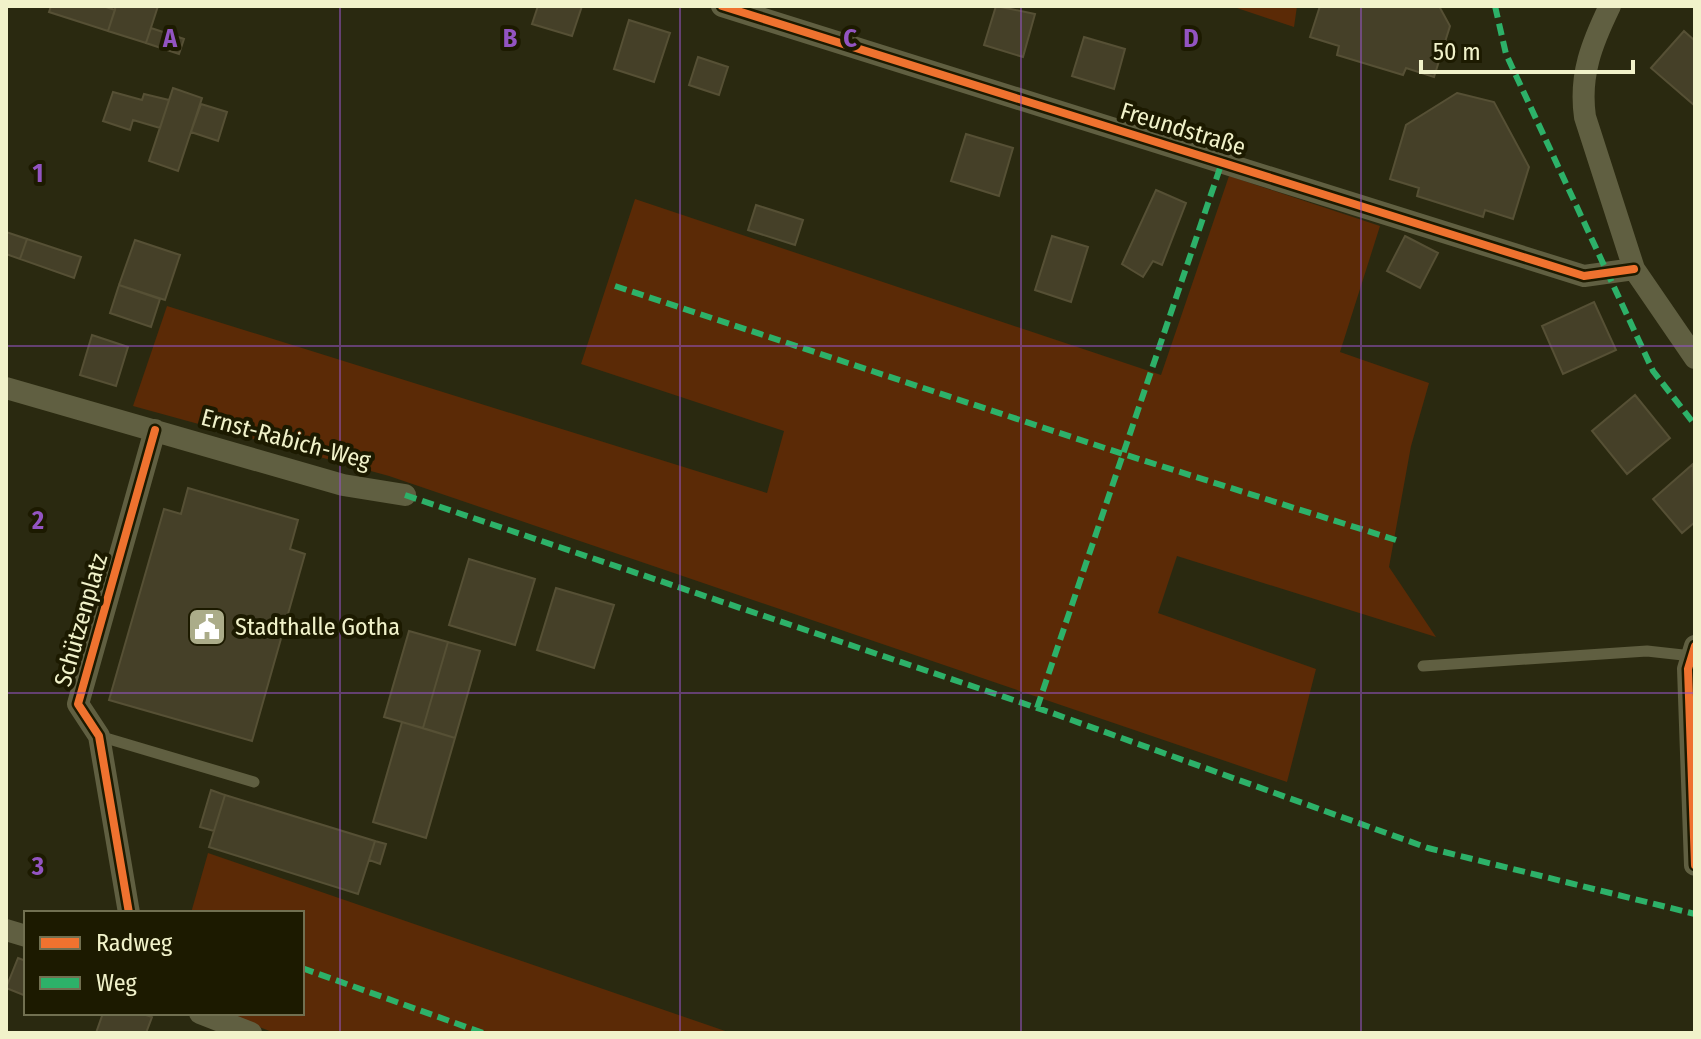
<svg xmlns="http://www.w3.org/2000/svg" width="1701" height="1039" font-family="'Fira Sans Condensed',sans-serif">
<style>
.green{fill:#5b2a06}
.building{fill:#454028;stroke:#565035;stroke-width:2}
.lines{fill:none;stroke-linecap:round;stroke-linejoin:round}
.service{stroke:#605f41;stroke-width:11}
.minor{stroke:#605f41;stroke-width:22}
.quiet{stroke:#2db169;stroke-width:6;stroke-dasharray:12 6;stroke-linecap:butt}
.cycleway-casing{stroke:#1c1a00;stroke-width:13}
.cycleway{stroke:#ef722f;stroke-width:8}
.grid{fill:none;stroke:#9354c1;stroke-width:2;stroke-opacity:0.55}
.labels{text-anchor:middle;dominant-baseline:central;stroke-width:8;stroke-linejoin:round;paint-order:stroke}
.street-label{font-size:24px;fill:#f1f2ca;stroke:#1c1a00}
.poi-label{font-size:24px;fill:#f1f2ca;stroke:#1c1a00;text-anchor:start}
.grid-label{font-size:26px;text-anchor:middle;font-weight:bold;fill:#9354c1;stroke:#1c1a00;stroke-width:8;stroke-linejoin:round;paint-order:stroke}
</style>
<rect width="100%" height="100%" fill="#2a2910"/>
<!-- green -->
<path class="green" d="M 1231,6 L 1297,6 L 1294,27 Z
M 1229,176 L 1380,226 L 1340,352 L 1429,383 L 1411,446 L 1389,567 L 1436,637 L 1177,556 L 1158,613 L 1316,669 L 1287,782 L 389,476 L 133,406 L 167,306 L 767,493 L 784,431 L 581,364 L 635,199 L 1161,375 Z
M 208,853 L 731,1033 L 275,1033 L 223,1013 L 302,1013 L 302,913 L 191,913 Z"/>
<!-- building -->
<path class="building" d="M 51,6 L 103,6 L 115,10 L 108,31 L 49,12 Z
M 116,6 L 158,6 L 146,43 L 108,31 Z
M 538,6 L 582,6 L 572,36 L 532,24 Z
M 996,6 L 1035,14 L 1023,57 L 984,45 Z
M 1320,6 L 1439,6 L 1450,26 L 1434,77 L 1406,68 L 1403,75 L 1337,55 L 1339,46 L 1310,37 Z
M 629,20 L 670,33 L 654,82 L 614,69 Z
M 151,28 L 184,39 L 179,54 L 146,43 Z
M 1684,31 L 1695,41 L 1694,105 L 1651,68 Z
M 1084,37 L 1125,49 L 1114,89 L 1072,76 Z
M 698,57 L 728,67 L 719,95 L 689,85 Z
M 173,88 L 202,98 L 178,171 L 149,161 Z
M 113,92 L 142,100 L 144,94 L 169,100 L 160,128 L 133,120 L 130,130 L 103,121 Z
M 1457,93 L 1494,102 L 1529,167 L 1513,219 L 1485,210 L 1483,217 L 1417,196 L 1419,188 L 1390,179 L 1406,125 Z
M 201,104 L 227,112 L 218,141 L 191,132 Z
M 966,134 L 1013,148 L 999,196 L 951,181 Z
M 1156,190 L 1186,203 L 1162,265 L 1153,261 L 1143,277 L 1122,264 Z
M 756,205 L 803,220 L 795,245 L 748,230 Z
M 6,232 L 27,239 L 20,259 L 6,254 Z
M 1052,236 L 1088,247 L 1071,302 L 1035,290 Z
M 1405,236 L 1438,253 L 1420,288 L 1387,271 Z
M 27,239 L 81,257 L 74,278 L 20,259 Z
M 135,240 L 180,255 L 165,300 L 119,285 Z
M 119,285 L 160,299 L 151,327 L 110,313 Z
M 1594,302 L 1616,350 L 1563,374 L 1542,326 Z
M 92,335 L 128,347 L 116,386 L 80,375 Z
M 1635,395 L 1670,438 L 1627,474 L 1592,431 Z
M 1693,464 L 1695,522 L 1682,533 L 1653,499 Z
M 188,488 L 298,520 L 290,549 L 305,554 L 252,741 L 109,700 L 164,509 L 181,514 Z
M 469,559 L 535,579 L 515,645 L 449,625 Z
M 556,588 L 614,605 L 594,668 L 537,650 Z
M 409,631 L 448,642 L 423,728 L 384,717 Z
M 448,642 L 480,651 L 455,738 L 423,728 Z
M 402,722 L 455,738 L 426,838 L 373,822 Z
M 211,790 L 225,795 L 214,831 L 200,827 Z
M 225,795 L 375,841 L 358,894 L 209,847 Z
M 375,841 L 386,844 L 380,864 L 369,860 Z
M 18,958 L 26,961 L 26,996 L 6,988 Z
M 103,1013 L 140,1013 L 152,1017 L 146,1033 L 96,1033 Z"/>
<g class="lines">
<!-- service -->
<path class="service" d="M 1423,666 L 1647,651 L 1692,656
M 99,736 L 254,782"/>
<!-- minor -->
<path class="minor" d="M 722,6 L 1584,276 L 1634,269
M 1610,6 C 1592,43 1579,75 1585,117 L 1634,269 L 1695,358
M 6,388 L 343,485 L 405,495
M 1695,646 L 1688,669 L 1695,865
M 129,913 L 99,736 L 78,704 L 155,430
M 6,930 L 26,936
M 200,1013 L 251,1033"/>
<!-- quiet -->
<path class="quiet" d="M 1495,6 L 1506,54 L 1653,371 L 1695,425
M 615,286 L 1123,454 L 1396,540
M 405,495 L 1052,713 L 1428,848 L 1695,914
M 1037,708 L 1222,162
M 302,968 L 483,1033"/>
<!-- cycleway casing -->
<g class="cycleway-casing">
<path id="cycleway" d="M 722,6 L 1584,276 L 1634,269
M 1695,646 L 1688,669 L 1695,865
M 129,913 L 99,736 L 78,704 L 155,430"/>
</g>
<!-- cycleway -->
<use href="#cycleway" class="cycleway"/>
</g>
<!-- grid -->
<path class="grid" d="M 340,6 L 340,1033M 680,6 L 680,1033M 1021,6 L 1021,1033M 1361,6 L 1361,1033M 6,346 L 1695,346M 6,693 L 1695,693"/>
<!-- icons -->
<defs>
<g id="civic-square" transform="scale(2)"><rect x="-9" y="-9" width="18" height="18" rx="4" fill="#abac89" stroke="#1c1a00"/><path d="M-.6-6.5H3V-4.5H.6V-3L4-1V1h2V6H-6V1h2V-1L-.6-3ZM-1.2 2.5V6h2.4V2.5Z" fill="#fff"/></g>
</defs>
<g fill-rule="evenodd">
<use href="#civic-square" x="207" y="627"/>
</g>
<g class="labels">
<!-- street labels -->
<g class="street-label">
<text transform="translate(1183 129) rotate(17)">Freundstraße</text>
<text transform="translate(286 439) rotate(15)">Ernst-Rabich-Weg</text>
<text transform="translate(81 620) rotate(-74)">Schützenplatz</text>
</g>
<!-- poi labels -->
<g class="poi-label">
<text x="235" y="627">Stadthalle Gotha</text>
</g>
</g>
<g class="grid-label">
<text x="170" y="47">A</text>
<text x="510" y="47">B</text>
<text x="850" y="47">C</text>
<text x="1191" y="47">D</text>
<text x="38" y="182">1</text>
<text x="38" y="529">2</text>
<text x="38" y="875">3</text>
</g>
<!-- border -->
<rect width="1701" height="1039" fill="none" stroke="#f1f2ca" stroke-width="16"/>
<!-- legend -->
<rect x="24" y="911" width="280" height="104" fill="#1c1a00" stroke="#717051" stroke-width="2"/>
<rect x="40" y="937" width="40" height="12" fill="#ef722f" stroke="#717051" stroke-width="2"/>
<text x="96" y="951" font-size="24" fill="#f1f2ca">Radweg</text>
<rect x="40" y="977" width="40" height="12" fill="#2db169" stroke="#717051" stroke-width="2"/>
<text x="96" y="991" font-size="24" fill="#f1f2ca">Weg</text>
<!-- scale -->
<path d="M1421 60v12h212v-12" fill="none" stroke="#f1f2ca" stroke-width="4"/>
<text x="1433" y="60" font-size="24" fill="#f1f2ca" stroke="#1c1a00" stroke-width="6" paint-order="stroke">50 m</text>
</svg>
